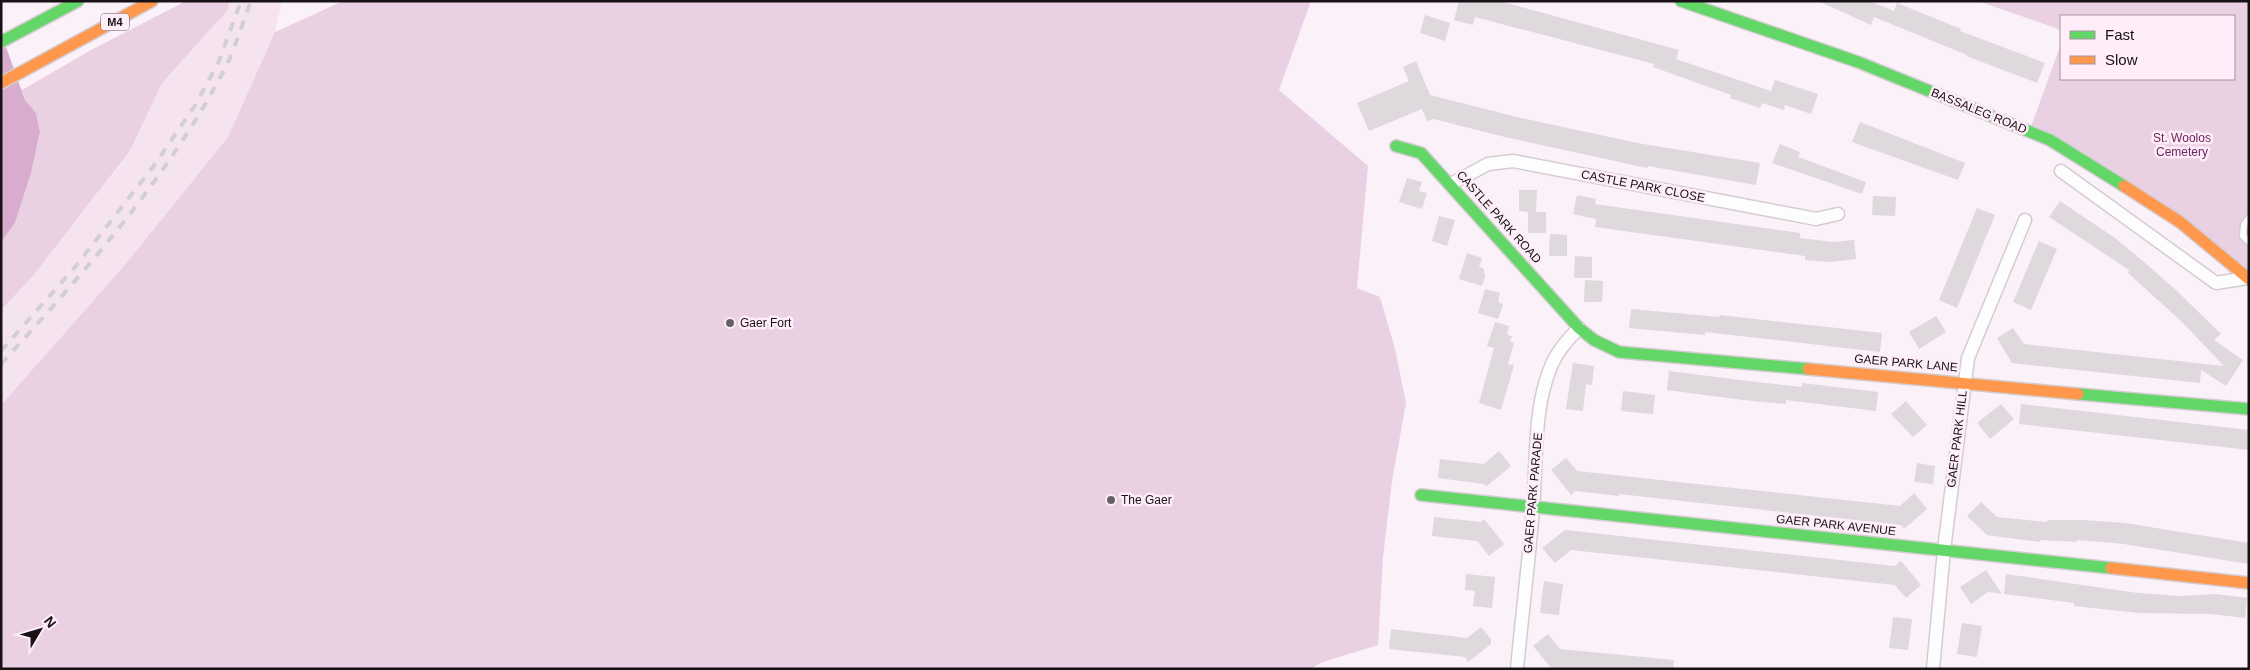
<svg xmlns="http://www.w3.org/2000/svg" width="2250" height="670" font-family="Helvetica,sans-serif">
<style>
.built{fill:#f5e4f0}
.green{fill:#ead0e3}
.water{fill:#d8accc}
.building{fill:#dfd8dd}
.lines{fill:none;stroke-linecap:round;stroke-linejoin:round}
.lane-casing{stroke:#d4ccd1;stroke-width:9}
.street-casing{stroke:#d4ccd1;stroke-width:15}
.fast-casing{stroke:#d4ccd1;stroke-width:14}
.slow-casing{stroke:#d4ccd1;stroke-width:14}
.lane{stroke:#fefdfe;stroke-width:6}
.street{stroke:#fefdfe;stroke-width:12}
.fast{stroke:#63d668;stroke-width:11}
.slow{stroke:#ff974d;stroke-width:11}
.rail{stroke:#d1cfd1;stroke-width:4;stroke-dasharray:9 9;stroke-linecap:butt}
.poi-dot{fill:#676065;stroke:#ffedf9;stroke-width:2}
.labels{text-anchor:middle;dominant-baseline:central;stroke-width:5;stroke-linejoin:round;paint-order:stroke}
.shield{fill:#ffedf9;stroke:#5d545a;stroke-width:1}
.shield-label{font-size:11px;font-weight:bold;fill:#181216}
.street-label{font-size:12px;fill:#181216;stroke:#ffedf9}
.park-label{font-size:12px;fill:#6c265c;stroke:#ffedf9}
.poi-label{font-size:12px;fill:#181216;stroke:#ffedf9;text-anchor:start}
</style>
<rect width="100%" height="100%" fill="#fbf1f8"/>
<!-- built -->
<path class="built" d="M 230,1 L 282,1 L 275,32 L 228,137 L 124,266 L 1,405 L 1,310 L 32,277 L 130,152 L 162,83 L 227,11 Z"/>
<!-- green -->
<path class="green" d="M 186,1 L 230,1 L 227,11 L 162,83 L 130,151 L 32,277 L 1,310 L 1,242 L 15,223 L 31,173 L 40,133 L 36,113 L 25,100 L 22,90 L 91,50 Z
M 343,1 L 1311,1 L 1279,90 L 1368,166 L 1357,288 L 1380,297 L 1395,349 L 1406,403 L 1392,481 L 1383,557 L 1378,645 L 1323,662 L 1310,669 L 1,669 L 1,405 L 124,266 L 228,137 L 275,32 Z
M 1978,1 L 2249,1 L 2249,279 L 2180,222 L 2029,132 L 2061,44 L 2061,79 L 2234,79 L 2234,16 L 2061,16 L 2061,30 Z"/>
<!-- water -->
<path class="water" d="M 1,33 L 25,100 L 36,113 L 40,132 L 31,173 L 15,223 L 1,242 Z"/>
<!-- building -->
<path class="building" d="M 1459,1 L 1499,1 L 1679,50 L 1676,59 L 1771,91 L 1775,80 L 1818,94 L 1811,114 L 1785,105 L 1784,110 L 1762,103 L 1760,108 L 1730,98 L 1731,95 L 1653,67 L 1654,64 L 1475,17 L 1473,25 L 1454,20 Z
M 1818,1 L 1870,1 L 1894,11 L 1897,3 L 1961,29 L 1960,31 L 2045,63 L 2037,83 L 1966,56 L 1967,55 L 1874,17 L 1871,25 Z
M 1425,15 L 1450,23 L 1445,41 L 1420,33 Z
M 1416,61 L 1430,95 L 1517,117 L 1637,143 L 1760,163 L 1756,185 L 1648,166 L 1647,168 L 1505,137 L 1434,119 L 1427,121 L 1422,109 L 1369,131 L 1357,103 L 1409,81 L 1403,67 Z
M 1860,122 L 1965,163 L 1958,180 L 1852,142 Z
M 1780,144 L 1800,152 L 1798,157 L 1866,182 L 1862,194 L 1772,163 Z
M 1407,178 L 1422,182 L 1419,191 L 1427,193 L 1422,209 L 1399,202 Z
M 1519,190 L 1537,190 L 1536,212 L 1546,212 L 1546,233 L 1528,233 L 1528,212 L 1519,211 Z
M 1577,195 L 1596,199 L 1595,204 L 1800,233 L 1800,238 L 1834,242 L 1854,240 L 1856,259 L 1829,262 L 1805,260 L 1805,256 L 1595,227 L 1596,219 L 1573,214 Z
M 1873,196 L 1896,197 L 1895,216 L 1872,215 Z
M 2060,201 L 2115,238 L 2145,263 L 2176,290 L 2221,334 L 2214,340 L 2243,360 L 2226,386 L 2201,370 L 2200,383 L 2012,363 L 1997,338 L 2013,328 L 2024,344 L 2224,366 L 2181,321 L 2128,273 L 2129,270 L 2049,217 Z
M 1977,208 L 1995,215 L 1957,308 L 1939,300 Z
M 1439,216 L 1455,220 L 1447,246 L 1432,241 Z
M 1550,234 L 1567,235 L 1567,256 L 1549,256 Z
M 2039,241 L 2057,249 L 2031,310 L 2013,302 Z
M 1467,253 L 1482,258 L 1479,267 L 1483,268 L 1485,276 L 1482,286 L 1459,279 Z
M 1575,256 L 1592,257 L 1592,278 L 1574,278 Z
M 1585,280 L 1603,281 L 1602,302 L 1584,302 Z
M 1485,289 L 1500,293 L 1498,302 L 1503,304 L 1498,319 L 1478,313 Z
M 1631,309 L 1719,317 L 1720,315 L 1882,333 L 1880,352 L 1705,332 L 1705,335 L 1629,328 Z
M 1936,316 L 1946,332 L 1919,349 L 1909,332 Z
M 1495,322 L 1509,326 L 1507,335 L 1512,336 L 1510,341 L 1514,343 L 1508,364 L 1514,365 L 1501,410 L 1479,403 L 1494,348 L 1487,346 Z
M 1573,363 L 1594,366 L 1592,385 L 1586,384 L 1583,411 L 1566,409 Z
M 1669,371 L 1756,382 L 1802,387 L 1802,383 L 1878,392 L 1876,411 L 1786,400 L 1786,404 L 1743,400 L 1667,390 Z
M 1623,391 L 1655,395 L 1653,414 L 1621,411 Z
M 1906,401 L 1927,425 L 1913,437 L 1891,414 Z
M 2001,404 L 2014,419 L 1990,439 L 1977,423 Z
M 2021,404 L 2249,430 L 2249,450 L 2019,424 Z
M 1499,451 L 1511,466 L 1487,486 L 1484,484 L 1438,478 L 1440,459 L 1484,464 Z
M 1566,458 L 1577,471 L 1900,506 L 1914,493 L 1927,509 L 1904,529 L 1901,525 L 1619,494 L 1619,496 L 1575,491 L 1571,495 L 1551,470 Z
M 1917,463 L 1935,466 L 1933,484 L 1914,482 Z
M 1981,502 L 1997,517 L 2047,522 L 2047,520 L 2083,520 L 2125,523 L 2249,543 L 2249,564 L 2124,544 L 2077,540 L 2077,542 L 2040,540 L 2040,542 L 1987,535 L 1967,516 Z
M 1434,517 L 1481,522 L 1484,519 L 1504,544 L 1489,556 L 1477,541 L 1432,536 Z
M 1565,530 L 1895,566 L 1901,561 L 1921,585 L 1906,598 L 1895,585 L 1571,550 L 1555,563 L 1542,548 Z
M 1986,570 L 2002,594 L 1988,592 L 1971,604 L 1960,587 Z
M 1466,574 L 1495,577 L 1492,608 L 1473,606 L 1475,591 L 1465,590 Z
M 2006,574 L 2138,593 L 2180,596 L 2216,594 L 2247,598 L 2245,618 L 2211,614 L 2139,613 L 2074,606 L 2074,603 L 2004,594 Z
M 1544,581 L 1563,584 L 1559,615 L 1540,613 Z
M 1893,617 L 1912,619 L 1908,650 L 1889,648 Z
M 1962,623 L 1982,626 L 1977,657 L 1957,654 Z
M 1481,627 L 1491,639 L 1491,644 L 1468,662 L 1465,657 L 1389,649 L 1391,629 L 1467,638 Z
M 1548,634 L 1560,649 L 1674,660 L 1673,669 L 1552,669 L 1533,646 Z"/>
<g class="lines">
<!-- lane casing -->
<g class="lane-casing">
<path id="lane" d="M 2249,218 L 2244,225 L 2243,236 L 2249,242"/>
</g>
<!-- street casing -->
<g class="street-casing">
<path id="street" d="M 2061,171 L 2216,283 L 2247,278
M 1451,184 L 1488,164 L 1513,161 L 1816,219 L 1838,214
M 1517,669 C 1522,615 1529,561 1533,507 C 1537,460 1533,407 1552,364 C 1558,350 1568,339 1579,328
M 1933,669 L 1944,550 L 1968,358 L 2025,220"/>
</g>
<!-- fast casing -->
<g class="fast-casing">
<path id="fast" d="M 1681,1 L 1858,62 L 2050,140 L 2124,186
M 1,42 L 78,1
M 1396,146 L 1421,153 L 1579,328 L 1594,340 L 1619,352 L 1808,369
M 2078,394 L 2249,409
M 1421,495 L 2111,568"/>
</g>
<!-- slow casing -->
<g class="slow-casing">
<path id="slow" d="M 1,83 L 152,1
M 2124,186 L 2180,222 L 2249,279
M 1808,369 L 2078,394
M 2111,568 L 2249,583"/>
</g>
<!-- lane -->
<use href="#lane" class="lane"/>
<!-- street -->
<use href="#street" class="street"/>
<!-- fast -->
<use href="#fast" class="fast"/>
<!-- slow -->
<use href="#slow" class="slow"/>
<!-- rail -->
<path class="rail" d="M 1,351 L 75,267 L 153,167 L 196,104 L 219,61 L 241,1
M 1,364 C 83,274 166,180 223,72 C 235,50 242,24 251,1"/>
</g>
<!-- markers -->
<g class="poi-dot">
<circle cx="730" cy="323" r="5"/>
<circle cx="1111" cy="500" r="5"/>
</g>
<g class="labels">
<!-- shield labels -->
<rect class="shield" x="101" y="13.5" width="28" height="17" rx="4"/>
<g class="shield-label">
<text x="115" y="22">M4</text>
</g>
<!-- street labels -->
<g class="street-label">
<text transform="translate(1979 111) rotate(22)">BASSALEG ROAD</text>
<text transform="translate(1643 186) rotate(11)">CASTLE PARK CLOSE</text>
<text transform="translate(1499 217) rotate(48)">CASTLE PARK ROAD</text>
<text transform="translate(1906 363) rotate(5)">GAER PARK LANE</text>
<text transform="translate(1957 439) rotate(-83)">GAER PARK HILL</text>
<text transform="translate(1533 493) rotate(-85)">GAER PARK PARADE</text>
<text transform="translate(1836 525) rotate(6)">GAER PARK AVENUE</text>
</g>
<!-- park labels -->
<g class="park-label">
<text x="2182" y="138">St. Woolos<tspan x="2182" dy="14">Cemetery</tspan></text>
</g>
<!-- poi labels -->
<g class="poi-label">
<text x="740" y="323">Gaer Fort</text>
<text x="1121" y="500">The Gaer</text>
</g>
</g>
<!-- border -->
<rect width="2250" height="670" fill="none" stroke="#181216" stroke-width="5"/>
<!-- legend -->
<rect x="2060" y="15" width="175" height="65" fill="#ffedf9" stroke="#a3959e"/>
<rect x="2070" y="31" width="25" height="8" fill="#63d668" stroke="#a3959e"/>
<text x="2105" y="40" font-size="15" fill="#181216">Fast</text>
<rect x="2070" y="56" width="25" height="8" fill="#ff974d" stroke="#a3959e"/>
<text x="2105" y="65" font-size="15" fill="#181216">Slow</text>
<!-- north arrow -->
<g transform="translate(40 630) rotate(52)" stroke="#ffedf9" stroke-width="4" paint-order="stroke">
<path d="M0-4L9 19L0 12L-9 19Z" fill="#181216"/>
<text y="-8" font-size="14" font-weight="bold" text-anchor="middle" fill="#181216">N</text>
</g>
</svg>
